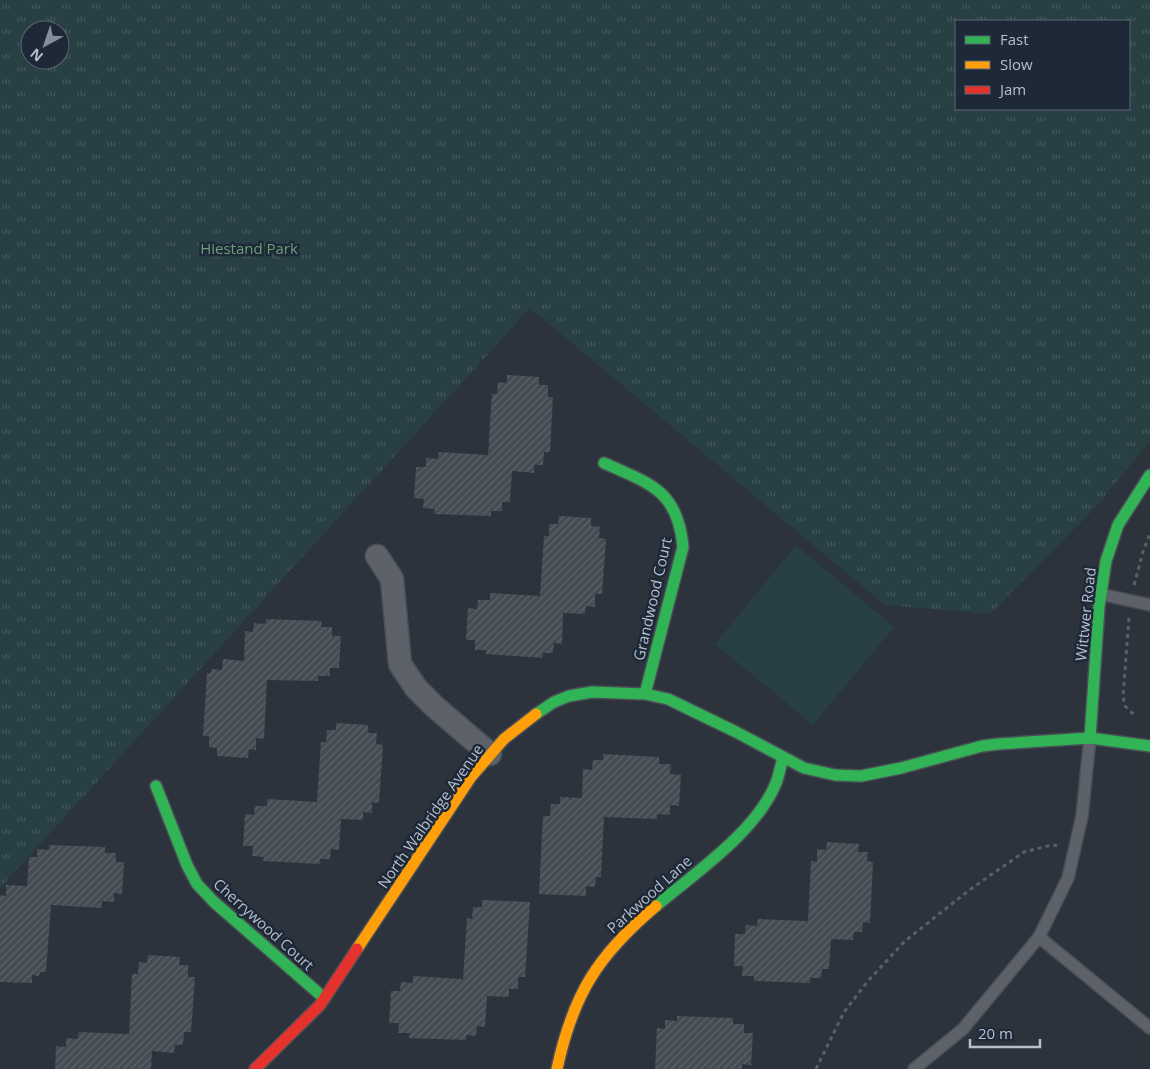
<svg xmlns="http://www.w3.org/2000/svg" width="1150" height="1069" font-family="'Open Sans',sans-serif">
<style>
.grass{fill:#283f43}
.park{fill:url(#park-tufts);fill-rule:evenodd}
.building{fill:url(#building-hatch)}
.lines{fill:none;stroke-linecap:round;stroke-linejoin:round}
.lane-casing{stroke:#4a4f56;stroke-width:14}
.street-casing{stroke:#4a4f56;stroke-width:25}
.fast-casing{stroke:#4a4f56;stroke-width:14}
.slow-casing{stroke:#4a4f56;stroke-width:14}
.jam-casing{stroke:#4a4f56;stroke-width:14}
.path{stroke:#5a6067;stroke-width:3;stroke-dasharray:4 4;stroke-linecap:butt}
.lane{stroke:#5c616a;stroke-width:11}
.street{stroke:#5c616a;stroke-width:22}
.fast{stroke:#30b455;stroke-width:11}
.slow{stroke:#ff9f0a;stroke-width:11}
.jam{stroke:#e5322d;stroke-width:11}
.labels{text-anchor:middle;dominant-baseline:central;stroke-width:5;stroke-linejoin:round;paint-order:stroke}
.park-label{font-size:15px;fill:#6c9f77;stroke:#1e2938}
.street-label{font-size:15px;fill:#b6bfcd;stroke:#1e2938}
</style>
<defs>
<pattern id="park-tufts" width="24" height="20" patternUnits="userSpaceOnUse" patternTransform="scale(1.25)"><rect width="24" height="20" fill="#283f43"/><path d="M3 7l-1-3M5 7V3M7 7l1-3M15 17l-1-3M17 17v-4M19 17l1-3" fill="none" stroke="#45595d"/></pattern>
<pattern id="building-hatch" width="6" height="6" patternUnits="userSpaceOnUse" patternTransform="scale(1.25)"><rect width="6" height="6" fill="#454b52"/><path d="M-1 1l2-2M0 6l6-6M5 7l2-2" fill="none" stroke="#5e636a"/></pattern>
</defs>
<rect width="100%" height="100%" fill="#2c333c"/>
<!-- grass -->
<path class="grass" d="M 796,545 L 894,627 L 813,725 L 715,644 Z"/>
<!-- park -->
<path class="park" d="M 0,0 L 1150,0 L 1150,441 L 1094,509 L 990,614 L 885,605 L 530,308 L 0,888 ZM 956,21 L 1129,21 L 1129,109 L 956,109 ZM 30,30 L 60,30 L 60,60 L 30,60 Z"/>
<!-- building -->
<path class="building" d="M 507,375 L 539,377 L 539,385 L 548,385 L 548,397 L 553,397 L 550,452 L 544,452 L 543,465 L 534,465 L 534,473 L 512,471 L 510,502 L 502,502 L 502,511 L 491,511 L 491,516 L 434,514 L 435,509 L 423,508 L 424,499 L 414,498 L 416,467 L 426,467 L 426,458 L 438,459 L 439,452 L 488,455 L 492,394 L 497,394 L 498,382 L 507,383 Z
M 559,516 L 591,518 L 591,526 L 600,527 L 599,538 L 606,539 L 602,594 L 595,594 L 595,607 L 586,606 L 585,614 L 563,613 L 562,644 L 554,643 L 553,653 L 543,653 L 542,658 L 486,654 L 486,650 L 475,650 L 475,640 L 466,640 L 468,608 L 477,609 L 478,600 L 490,600 L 490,593 L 540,596 L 544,536 L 549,536 L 549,524 L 558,524 Z
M 266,619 L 322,621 L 321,627 L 332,627 L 332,636 L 341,636 L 339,668 L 330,668 L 330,676 L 318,676 L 318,681 L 267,680 L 264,739 L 256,738 L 256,750 L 249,749 L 248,758 L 217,756 L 217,748 L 209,747 L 209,736 L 203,736 L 207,673 L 211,673 L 211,669 L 222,670 L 223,659 L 244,661 L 245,631 L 253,632 L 254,623 L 265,624 Z
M 336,723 L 368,725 L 368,733 L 377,733 L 376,744 L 383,745 L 379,803 L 372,802 L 372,813 L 363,812 L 363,820 L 341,819 L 339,850 L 331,849 L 330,859 L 320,859 L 320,864 L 263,861 L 264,857 L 252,856 L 253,846 L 243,846 L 245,814 L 254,815 L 255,806 L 267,806 L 267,799 L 317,802 L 321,742 L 326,742 L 327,730 L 336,730 Z
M 603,754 L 659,757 L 659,764 L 671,764 L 670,774 L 681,775 L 679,806 L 670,805 L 670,815 L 657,814 L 657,819 L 604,817 L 601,877 L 596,877 L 595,887 L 586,886 L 586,896 L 539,894 L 543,816 L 550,816 L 551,804 L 560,804 L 560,797 L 582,798 L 583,769 L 592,770 L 593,760 L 603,760 Z
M 827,842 L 859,844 L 858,852 L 868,852 L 867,861 L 873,862 L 870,923 L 863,922 L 862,932 L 854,932 L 853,940 L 831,939 L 829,969 L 822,969 L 821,978 L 810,978 L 810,983 L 754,981 L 754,976 L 742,976 L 743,966 L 734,966 L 735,934 L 745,934 L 746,925 L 757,926 L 758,919 L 808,921 L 811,861 L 817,862 L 817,849 L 826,850 Z
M 49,845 L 105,847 L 105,853 L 116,853 L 116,862 L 124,862 L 122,894 L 114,893 L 114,902 L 102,901 L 101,908 L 51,905 L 46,972 L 40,972 L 39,976 L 32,975 L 32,983 L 0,982 L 0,895 L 6,896 L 6,885 L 27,886 L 29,857 L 37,857 L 37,849 L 49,850 Z
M 482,900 L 530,902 L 525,977 L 518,977 L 518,989 L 509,989 L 509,997 L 487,996 L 485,1027 L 477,1026 L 476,1036 L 466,1035 L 466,1040 L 409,1038 L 410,1033 L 398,1033 L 399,1023 L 389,1023 L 391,991 L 400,991 L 401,982 L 413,983 L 413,976 L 463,979 L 467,918 L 472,919 L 473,907 L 482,907 Z
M 148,955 L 180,957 L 179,965 L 188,965 L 188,977 L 195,977 L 191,1032 L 184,1032 L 183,1045 L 175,1045 L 174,1053 L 152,1051 L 151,1069 L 55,1069 L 56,1046 L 66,1047 L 66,1038 L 78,1039 L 79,1032 L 129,1034 L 132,974 L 138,974 L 139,962 L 147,963 Z
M 677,1016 L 733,1018 L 733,1024 L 744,1024 L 744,1033 L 753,1033 L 751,1065 L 742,1064 L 742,1069 L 655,1069 L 657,1028 L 665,1029 L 665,1020 L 677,1021 Z"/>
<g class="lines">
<!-- lane casing -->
<g class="lane-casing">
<path id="lane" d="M 1100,594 L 1150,605
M 1039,937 L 1150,1028
M 914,1069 L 963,1029 L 1039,937 L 1068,878 L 1082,816 L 1090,738"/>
</g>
<!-- street casing -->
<g class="street-casing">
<path id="street" d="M 377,556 L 392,579 L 400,664 L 416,688 L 435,707 L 490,754"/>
</g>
<!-- fast casing -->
<g class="fast-casing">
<path id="fast" d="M 604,463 C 651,484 678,491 683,547 L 645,694
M 536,714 L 554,702 L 569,696 L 592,692 L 645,694 L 668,699 L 736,732 L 804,768 L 835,775 L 861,776 L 901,768 L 982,746 L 998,744 L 1090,738 L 1150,746
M 1090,738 L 1099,607 L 1106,561 L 1118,525 L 1150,475
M 156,786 L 187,865 L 197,884 L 214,902 L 324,998
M 656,906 C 695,873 757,831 776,783 C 779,775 781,765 783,757"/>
</g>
<!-- slow casing -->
<g class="slow-casing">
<path id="slow" d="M 357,949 L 471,777 L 504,739 L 536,714
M 557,1069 C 573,994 598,955 656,906"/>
</g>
<!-- jam casing -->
<g class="jam-casing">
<path id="jam" d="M 255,1069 L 320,1005 L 357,949"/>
</g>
<!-- path -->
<path class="path" d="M 1134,585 L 1143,552 L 1150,533
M 1129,618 L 1123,696 L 1125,706 L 1136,717
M 816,1069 L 844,1012 L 868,981 L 905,941 L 972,888 L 1024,852 L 1052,845 L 1059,846"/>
<!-- lane -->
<use href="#lane" class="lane"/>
<!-- street -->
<use href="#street" class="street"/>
<!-- fast -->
<use href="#fast" class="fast"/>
<!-- slow -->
<use href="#slow" class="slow"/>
<!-- jam -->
<use href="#jam" class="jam"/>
</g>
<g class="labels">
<!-- park labels -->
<g class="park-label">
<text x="249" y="248">Hiestand Park</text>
</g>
<!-- street labels -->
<g class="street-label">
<text transform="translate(652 599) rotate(-77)">Grandwood Court</text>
<text transform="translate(1085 614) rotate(-84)">Wittwer Road</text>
<text transform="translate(430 816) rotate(-55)">North Walbridge Avenue</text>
<text transform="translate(649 894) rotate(-42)">Parkwood Lane</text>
<text transform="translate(264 924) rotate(42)">Cherrywood Court</text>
</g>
</g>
<!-- legend -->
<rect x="955" y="20" width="175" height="90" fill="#1e2938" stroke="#5b6574"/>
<rect x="965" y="36" width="25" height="8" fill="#30b455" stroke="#5b6574"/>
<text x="1000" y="45" font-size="15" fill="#b6bfcd">Fast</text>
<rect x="965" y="61" width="25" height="8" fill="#ff9f0a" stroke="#5b6574"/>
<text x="1000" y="70" font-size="15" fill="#b6bfcd">Slow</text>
<rect x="965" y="86" width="25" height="8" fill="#e5322d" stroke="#5b6574"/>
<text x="1000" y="95" font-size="15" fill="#b6bfcd">Jam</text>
<!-- north arrow -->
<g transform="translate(45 45) rotate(220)"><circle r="24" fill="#1e2938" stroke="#5b6574"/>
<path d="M0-4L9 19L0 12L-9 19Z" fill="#868e9a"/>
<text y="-8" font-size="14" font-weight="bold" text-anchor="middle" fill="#b6bfcd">N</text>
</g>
<!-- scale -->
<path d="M970 1039v8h70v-8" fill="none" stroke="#b6bfcd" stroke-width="2.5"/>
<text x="978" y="1039" font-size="15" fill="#b6bfcd" stroke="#1e2938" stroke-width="4" paint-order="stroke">20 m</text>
</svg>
